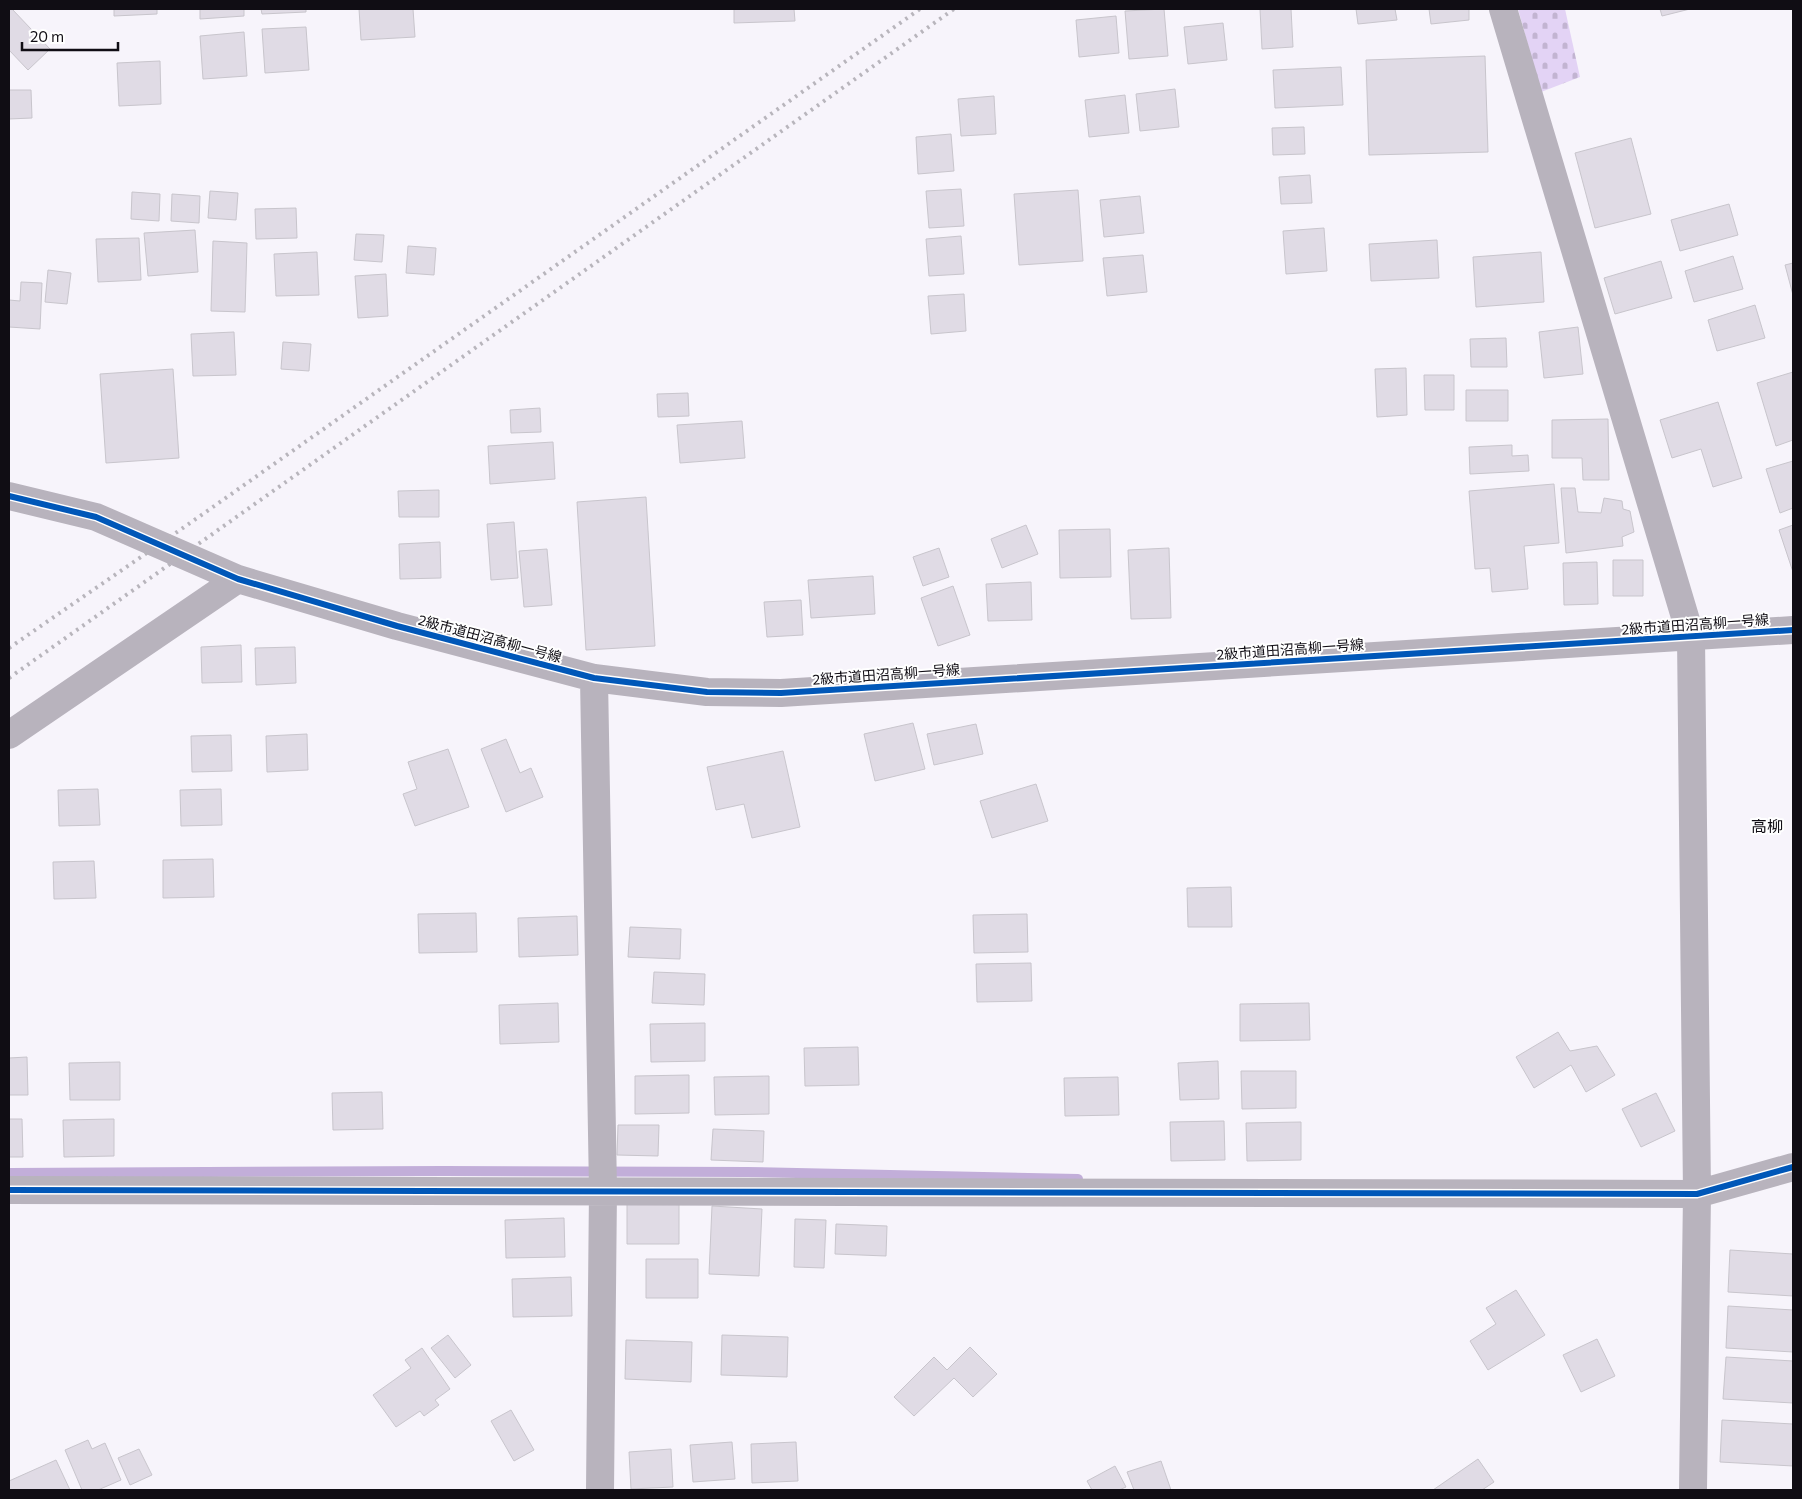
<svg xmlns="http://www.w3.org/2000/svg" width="1802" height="1499" font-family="Commissioner,'Noto Sans JP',sans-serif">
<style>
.cemetery{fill:url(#cemetery-stones)}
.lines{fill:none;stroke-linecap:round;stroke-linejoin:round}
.stream{stroke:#c2aed9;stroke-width:10}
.building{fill:#e0dbe5;stroke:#c8c5cc}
.minor{stroke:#b8b3bd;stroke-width:28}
.rail{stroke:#b8b5bc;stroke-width:4;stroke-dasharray:2.5 5;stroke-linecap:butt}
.cycleway-casing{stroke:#fff;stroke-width:9}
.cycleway{stroke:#0057b8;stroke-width:6}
.labels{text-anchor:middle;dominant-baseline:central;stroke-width:4;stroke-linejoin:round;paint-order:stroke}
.street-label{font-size:14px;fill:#100d14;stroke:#fff}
.quarter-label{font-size:16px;fill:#100d14;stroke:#fff}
</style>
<defs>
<pattern id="cemetery-stones" width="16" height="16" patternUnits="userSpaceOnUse" patternTransform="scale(1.25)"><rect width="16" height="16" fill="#e3d3f5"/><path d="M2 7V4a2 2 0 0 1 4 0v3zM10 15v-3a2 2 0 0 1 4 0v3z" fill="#c2b4d1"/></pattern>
</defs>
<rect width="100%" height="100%" fill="#f7f4fb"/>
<!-- cemetery -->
<path class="cemetery" d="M 1518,9 L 1565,9 L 1580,77 L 1541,92 Z"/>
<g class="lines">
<!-- stream -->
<path class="stream" d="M 9,1173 L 444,1171 L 747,1172 L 1078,1179"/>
</g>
<!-- building -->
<path class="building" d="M 9,9 L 12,9 L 50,49 L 28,70 L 9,50 Z
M 114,9 L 157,9 L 157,14 L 114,16 Z
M 200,9 L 244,9 L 244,16 L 200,19 Z
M 261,9 L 306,9 L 306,12 L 262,14 Z
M 359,9 L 413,9 L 415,37 L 361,40 Z
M 734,9 L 794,9 L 795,21 L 734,23 Z
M 1164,9 L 1168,56 L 1129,59 L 1125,11 Z
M 1260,9 L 1291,9 L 1293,47 L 1262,49 Z
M 1356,9 L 1395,9 L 1397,20 L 1358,24 Z
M 1429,9 L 1469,9 L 1469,20 L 1431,24 Z
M 1660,9 L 1690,9 L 1662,16 Z
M 1116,16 L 1119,53 L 1079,57 L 1076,20 Z
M 1223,23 L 1227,60 L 1188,64 L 1184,27 Z
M 306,27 L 309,70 L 265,73 L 262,29 Z
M 244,32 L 247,76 L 203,79 L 200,36 Z
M 1485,56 L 1488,152 L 1369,155 L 1366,60 Z
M 160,61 L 161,104 L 119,106 L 117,63 Z
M 1341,67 L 1343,105 L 1275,108 L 1273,70 Z
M 1175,89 L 1179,127 L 1140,131 L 1136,94 Z
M 9,90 L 31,90 L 32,118 L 9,119 Z
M 1125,95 L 1129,133 L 1089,137 L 1085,100 Z
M 994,96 L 996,134 L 961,136 L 958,99 Z
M 1304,127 L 1305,154 L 1273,155 L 1272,128 Z
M 951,134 L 954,171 L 918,174 L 916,137 Z
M 1631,138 L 1651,214 L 1595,228 L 1575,153 Z
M 1310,175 L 1312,203 L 1281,204 L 1279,177 Z
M 961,189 L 964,226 L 929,228 L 926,191 Z
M 1078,190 L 1083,261 L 1019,265 L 1014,194 Z
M 210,191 L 238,193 L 236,220 L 208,218 Z
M 132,192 L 160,194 L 159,221 L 131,219 Z
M 172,194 L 200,196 L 199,223 L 171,221 Z
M 1140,196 L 1144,233 L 1104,237 L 1100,200 Z
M 1729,204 L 1738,235 L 1680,251 L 1671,220 Z
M 296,208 L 297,238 L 256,239 L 255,209 Z
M 1324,228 L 1327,271 L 1286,274 L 1283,231 Z
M 195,230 L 198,272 L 148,276 L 144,233 Z
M 356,234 L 384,235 L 382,262 L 354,260 Z
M 961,236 L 964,274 L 929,276 L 926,239 Z
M 139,238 L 141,280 L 98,282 L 96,239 Z
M 1437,240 L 1439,278 L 1371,281 L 1369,244 Z
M 213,241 L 247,243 L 245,312 L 211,311 Z
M 408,246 L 436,248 L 434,275 L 406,273 Z
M 317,252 L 319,295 L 276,296 L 274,254 Z
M 1541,252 L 1544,302 L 1476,307 L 1473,257 Z
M 1143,255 L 1147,292 L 1107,296 L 1103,258 Z
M 1733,256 L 1743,289 L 1694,302 L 1685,271 Z
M 1661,261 L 1672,298 L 1615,314 L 1604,278 Z
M 1793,263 L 1793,295 L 1785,265 Z
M 48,270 L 71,273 L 67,304 L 45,302 Z
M 386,274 L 388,316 L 358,318 L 355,276 Z
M 21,282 L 42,283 L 40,329 L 9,327 L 9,300 L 20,301 Z
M 964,294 L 966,331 L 931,334 L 928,296 Z
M 1755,305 L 1765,338 L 1717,351 L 1708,320 Z
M 1578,327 L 1583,374 L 1544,378 L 1539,332 Z
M 234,332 L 236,375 L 193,376 L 191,334 Z
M 1506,338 L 1507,367 L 1471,367 L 1470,339 Z
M 283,342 L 311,344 L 309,371 L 281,369 Z
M 1406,368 L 1407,415 L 1377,417 L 1375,369 Z
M 173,369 L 179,458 L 106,463 L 100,374 Z
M 1793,372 L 1793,440 L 1776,446 L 1757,383 Z
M 1424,375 L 1454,375 L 1454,410 L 1425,410 Z
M 1466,390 L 1508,390 L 1508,421 L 1466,421 Z
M 688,393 L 689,416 L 658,417 L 657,394 Z
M 1718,402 L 1742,478 L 1713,487 L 1701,449 L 1672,458 L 1660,420 Z
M 540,408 L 541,432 L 511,433 L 510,410 Z
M 1608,419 L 1609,480 L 1583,480 L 1582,458 L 1552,458 L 1552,420 Z
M 742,421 L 745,458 L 680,463 L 677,425 Z
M 553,442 L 555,479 L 490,484 L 488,446 Z
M 1512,445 L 1512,456 L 1528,455 L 1529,471 L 1470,474 L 1469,447 Z
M 1793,461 L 1793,508 L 1780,513 L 1766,469 Z
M 1554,484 L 1559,543 L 1524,546 L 1528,589 L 1492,592 L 1490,568 L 1475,569 L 1469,491 Z
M 1561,488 L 1575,488 L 1578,512 L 1601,513 L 1604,498 L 1622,501 L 1623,509 L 1630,511 L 1634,532 L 1622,537 L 1623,546 L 1566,553 Z
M 439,490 L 439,517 L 399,517 L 398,491 Z
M 646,497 L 655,646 L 586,650 L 577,502 Z
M 514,522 L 518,578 L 491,580 L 487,524 Z
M 1026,525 L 1038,554 L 1002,568 L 991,539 Z
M 1793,525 L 1793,572 L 1779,530 Z
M 1110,529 L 1111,577 L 1060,578 L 1059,530 Z
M 440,542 L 441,578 L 400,579 L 399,544 Z
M 939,548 L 949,577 L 923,586 L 913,557 Z
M 1169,548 L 1171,618 L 1131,619 L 1128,550 Z
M 547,549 L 552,605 L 524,607 L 519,551 Z
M 1613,560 L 1643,560 L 1643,596 L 1613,596 Z
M 1597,562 L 1598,604 L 1564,605 L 1563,563 Z
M 873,576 L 875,614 L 811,618 L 808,580 Z
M 1031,582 L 1032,620 L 988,621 L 986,584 Z
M 953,586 L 970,635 L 938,646 L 921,598 Z
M 801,600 L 803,635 L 767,637 L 764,602 Z
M 241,645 L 242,682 L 202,683 L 201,647 Z
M 295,647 L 296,683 L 256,685 L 255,648 Z
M 913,723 L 925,769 L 875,781 L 864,734 Z
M 976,724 L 983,754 L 934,765 L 927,734 Z
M 307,734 L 308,770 L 267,772 L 266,736 Z
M 231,735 L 232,771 L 192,772 L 191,736 Z
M 506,739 L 520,773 L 531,768 L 543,797 L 506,812 L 481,749 Z
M 448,749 L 469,807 L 415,826 L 403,794 L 417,789 L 408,762 Z
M 783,751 L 800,827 L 752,838 L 744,804 L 716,810 L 707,767 Z
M 1036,784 L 1048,821 L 992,838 L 980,801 Z
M 98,789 L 100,825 L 59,826 L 58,790 Z
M 221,789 L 222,825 L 181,826 L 180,790 Z
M 213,859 L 214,897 L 163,898 L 163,860 Z
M 94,861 L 96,898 L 54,899 L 53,862 Z
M 1231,887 L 1232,927 L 1188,927 L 1187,888 Z
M 476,913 L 477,952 L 419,953 L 418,914 Z
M 1027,914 L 1028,952 L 974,953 L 973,915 Z
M 577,916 L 578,955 L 519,957 L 518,918 Z
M 630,927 L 681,929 L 680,959 L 628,957 Z
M 1031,963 L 1032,1001 L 977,1002 L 976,964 Z
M 654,972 L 705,974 L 704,1005 L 652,1003 Z
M 558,1003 L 559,1042 L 500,1044 L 499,1005 Z
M 1309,1003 L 1310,1040 L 1240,1041 L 1240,1004 Z
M 705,1023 L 705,1061 L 651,1062 L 650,1024 Z
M 1558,1032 L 1570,1051 L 1597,1046 L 1615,1075 L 1586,1092 L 1571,1065 L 1534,1088 L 1516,1057 Z
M 858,1047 L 859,1085 L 805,1086 L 804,1048 Z
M 27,1057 L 28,1095 L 9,1095 L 9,1058 Z
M 1218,1061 L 1219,1099 L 1180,1100 L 1178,1063 Z
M 120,1062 L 120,1100 L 70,1100 L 69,1063 Z
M 1241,1071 L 1296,1071 L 1296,1108 L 1242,1109 Z
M 689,1075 L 689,1113 L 635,1114 L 635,1076 Z
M 769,1076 L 769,1114 L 715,1115 L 714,1077 Z
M 1118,1077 L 1119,1115 L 1065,1116 L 1064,1078 Z
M 382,1092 L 383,1129 L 333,1130 L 332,1093 Z
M 1656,1093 L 1675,1131 L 1641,1147 L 1622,1109 Z
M 9,1119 L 22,1119 L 23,1157 L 9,1157 Z
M 114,1119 L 114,1156 L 64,1157 L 63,1120 Z
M 1224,1121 L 1225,1160 L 1171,1161 L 1170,1122 Z
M 1301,1122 L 1301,1160 L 1247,1161 L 1246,1123 Z
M 618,1125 L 659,1125 L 658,1156 L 617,1155 Z
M 713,1129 L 764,1131 L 763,1162 L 711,1160 Z
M 627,1204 L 679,1204 L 679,1244 L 627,1244 Z
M 712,1206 L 762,1209 L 759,1276 L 709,1274 Z
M 564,1218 L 565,1257 L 506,1258 L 505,1220 Z
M 795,1219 L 826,1220 L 824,1268 L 794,1267 Z
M 836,1224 L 887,1226 L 886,1256 L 835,1254 Z
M 1730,1250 L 1793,1254 L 1793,1296 L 1728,1292 Z
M 646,1259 L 698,1259 L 698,1298 L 646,1298 Z
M 571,1277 L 572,1316 L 513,1317 L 512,1279 Z
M 1516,1290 L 1545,1335 L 1488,1370 L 1470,1341 L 1496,1324 L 1486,1308 Z
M 1728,1306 L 1793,1310 L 1793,1352 L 1726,1348 Z
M 448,1335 L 471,1365 L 455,1378 L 431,1348 Z
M 722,1335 L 788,1337 L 787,1377 L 721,1375 Z
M 1597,1339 L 1615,1376 L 1581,1392 L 1563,1355 Z
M 626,1340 L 692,1342 L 691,1382 L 625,1379 Z
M 970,1347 L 997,1374 L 973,1397 L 954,1378 L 914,1416 L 894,1397 L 934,1357 L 947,1370 Z
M 422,1348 L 450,1389 L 435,1400 L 439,1405 L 424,1416 L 420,1411 L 396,1427 L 373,1395 L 411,1368 L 405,1360 Z
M 1726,1357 L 1793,1361 L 1793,1403 L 1723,1399 Z
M 511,1410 L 534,1450 L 514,1461 L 491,1421 Z
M 1722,1420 L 1793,1424 L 1793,1466 L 1720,1462 Z
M 88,1440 L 92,1449 L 105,1443 L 121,1480 L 98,1490 L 82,1490 L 65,1450 Z
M 732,1442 L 735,1479 L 693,1482 L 690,1445 Z
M 796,1442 L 798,1481 L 752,1483 L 751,1444 Z
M 139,1449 L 152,1475 L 130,1485 L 118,1458 Z
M 671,1449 L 673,1487 L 631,1489 L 629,1452 Z
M 1478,1459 L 1494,1482 L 1482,1490 L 1433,1490 Z
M 56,1460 L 70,1490 L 9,1490 L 9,1481 Z
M 1161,1461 L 1171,1490 L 1134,1490 L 1127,1472 Z
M 1115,1466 L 1126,1487 L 1119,1490 L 1092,1490 L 1087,1481 Z"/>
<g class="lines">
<!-- minor -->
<path class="minor" d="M 1503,9 L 1691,637 L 1697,1194 L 1693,1490
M 9,496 L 96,517 L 238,579 L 397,626 L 594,678 L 707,692 L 781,693 L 1793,630
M 594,678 L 603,1190 L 600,1490
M 9,735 L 238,579
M 9,1190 L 1697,1194 L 1793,1167"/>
<!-- rail -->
<path class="rail" d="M 9,648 L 193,521 L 920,9
M 9,678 L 954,9"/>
<!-- cycleway casing -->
<g class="cycleway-casing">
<path id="cycleway" d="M 9,496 L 96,517 L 238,579 L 397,626 L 594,678 L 707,692 L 781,693 L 1793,630
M 9,1190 L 1697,1194 L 1793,1167"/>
</g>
<!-- cycleway -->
<use href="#cycleway" class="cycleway"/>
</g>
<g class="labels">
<!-- street labels -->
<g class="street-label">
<text transform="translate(1695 624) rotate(-4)">2級市道田沼高柳一号線</text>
<text transform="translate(490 638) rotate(15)">2級市道田沼高柳一号線</text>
<text transform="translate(1290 649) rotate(-4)">2級市道田沼高柳一号線</text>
<text transform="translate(886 674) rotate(-4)">2級市道田沼高柳一号線</text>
</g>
<!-- quarter labels -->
<g class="quarter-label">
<text x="1767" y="825">高柳</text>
</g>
</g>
<!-- border -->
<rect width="1802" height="1499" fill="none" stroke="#100d14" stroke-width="20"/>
<!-- scale -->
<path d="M22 42v8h96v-8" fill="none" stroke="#100d14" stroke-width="2.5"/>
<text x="30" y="42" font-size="15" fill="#100d14" stroke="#ffffff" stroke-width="4" paint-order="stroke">20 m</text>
</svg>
